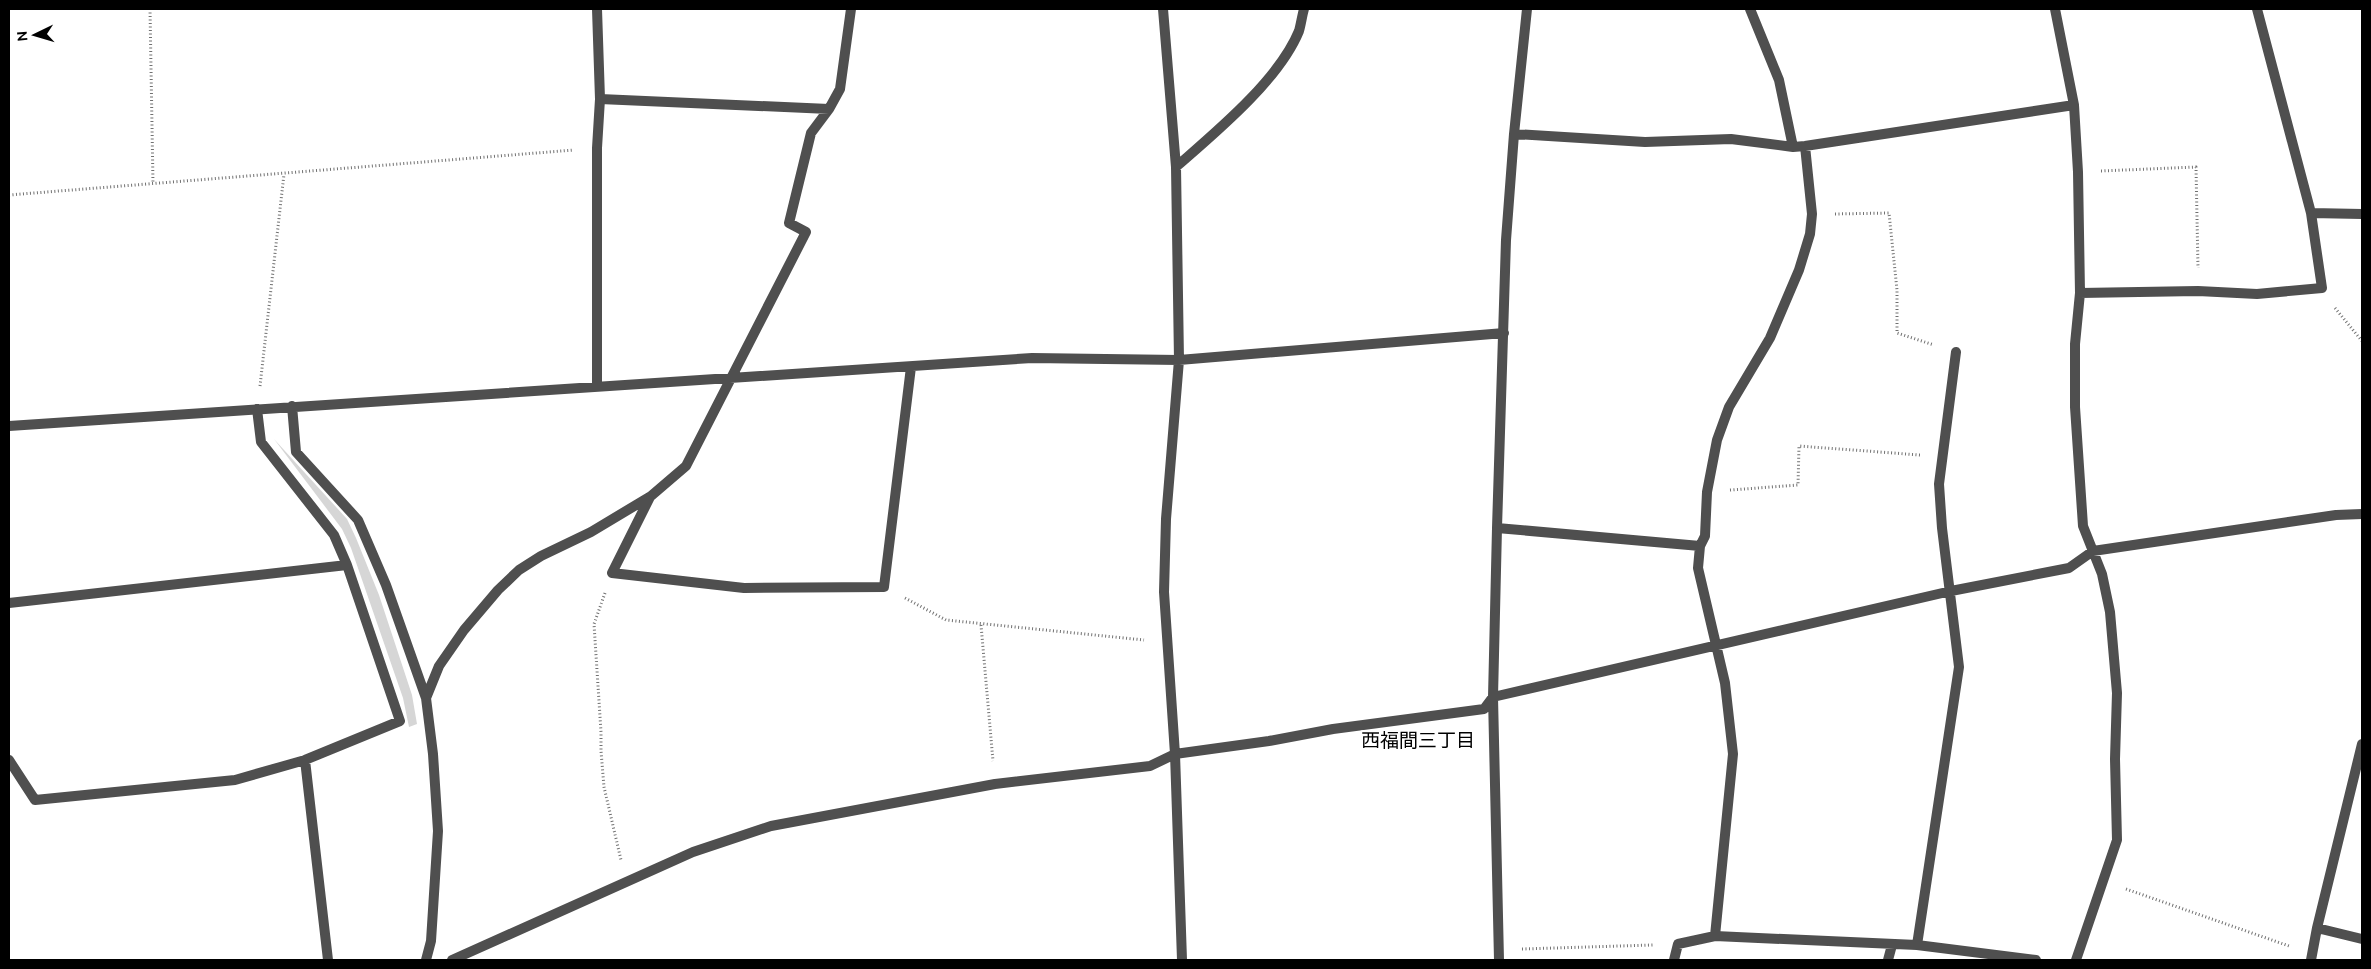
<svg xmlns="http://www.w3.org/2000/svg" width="2371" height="969" font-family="Ubuntu,'Noto Sans JP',sans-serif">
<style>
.green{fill:#d6d6d6}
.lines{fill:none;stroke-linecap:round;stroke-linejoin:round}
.path{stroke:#717171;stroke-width:3;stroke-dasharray:1 2.5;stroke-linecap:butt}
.street{stroke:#4f4f4f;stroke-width:10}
.labels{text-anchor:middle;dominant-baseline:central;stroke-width:4;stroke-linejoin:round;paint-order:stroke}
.neighbourhood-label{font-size:19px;fill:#000;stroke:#fff}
</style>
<rect width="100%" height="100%" fill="#fff"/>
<!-- green -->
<path class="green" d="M 274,439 L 347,519 L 356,538 L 379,595 L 412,695 L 417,724 L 409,727 L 403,698 L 351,548 L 342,529 Z"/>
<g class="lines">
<!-- path -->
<path class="path" d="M 150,9 L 153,184
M 2101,171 L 2196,167 L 2198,268
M 9,195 L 574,150
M 1835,214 L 1889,213 L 1897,290 L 1897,333 L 1934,345
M 2335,308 L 2362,341
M 260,386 L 284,174
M 1730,490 L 1798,485 L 1799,446 L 1920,455
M 605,593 L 594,624 L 601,732 L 601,751 L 604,787 L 621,860
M 905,598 L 946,620 L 1144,640
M 981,625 L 993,761
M 2126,889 L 2289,946
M 1522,949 L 1653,945"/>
<!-- street -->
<path class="street" d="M 597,9 L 600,99 L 597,148 L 597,387
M 1163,9 L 1176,167 L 1179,360 L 1166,519 L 1164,592 L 1175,754 L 1182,960
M 1750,9 L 1779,80 L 1793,147
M 2055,9 L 2074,105 L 2078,172 L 2080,293 L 2075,344 L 2075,407 L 2083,526 L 2102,574 L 2110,612 L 2117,693 L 2115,759 L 2117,840 L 2076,960
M 2257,9 L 2311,213 L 2362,214
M 600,99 L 829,109 L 840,89 L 851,9
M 1514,134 L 1645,142 L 1731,139 L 1793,147 L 1805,146 L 2074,105
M 1176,167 C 1216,132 1279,80 1299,31 C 1301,24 1302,16 1304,9
M 2080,293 L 2198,291 L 2257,294 L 2322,288 L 2311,213
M 292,406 L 296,452 L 358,520 L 386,585 L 426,698 L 433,754 L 438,831 L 431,941 L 426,960
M 9,426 L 1032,358 L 1179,360 L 1504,333
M 650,497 L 612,573 L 744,588 L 884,587 L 911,367
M 1497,528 L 1700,546 L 1698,568 L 1725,683 L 1733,754 L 1715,936
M 1700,546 L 1705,536 L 1707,492 L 1717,440 L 1729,407 L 1770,338 L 1799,270 L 1810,234 L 1812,214 L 1805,146
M 9,603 L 347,565
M 426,698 L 439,666 L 464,630 L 498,590 L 519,570 L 541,556 L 591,532 L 651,496 L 686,466 L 806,232 L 789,223 L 811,133 L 829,109
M 2362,744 L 2317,928 L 2362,939
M 9,760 L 35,800 L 235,780 L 305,760 L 400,721 L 347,565 L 334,535 L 261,442 L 257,409
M 305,760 L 328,960
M 1917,945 L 1959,667 L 1942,528 L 1939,484 L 1956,352
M 452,960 L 693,852 L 771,826 L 995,784 L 1150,766 L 1175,754 L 1269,741 L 1333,729 L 1484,709 L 1493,697 L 1951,591 L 2069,568 L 2093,551 L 2336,515 L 2362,514
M 1499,960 L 1493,697 L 1497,528 L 1506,240 L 1514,134 L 1527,9
M 1674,960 L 1678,944 L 1715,936 L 1917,945 L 2036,960
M 1888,960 L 1892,945
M 2311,960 L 2317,928"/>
</g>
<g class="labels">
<!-- neighbourhood labels -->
<g class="neighbourhood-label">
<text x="1418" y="740">西福間三丁目</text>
</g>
</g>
<!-- border -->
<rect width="2371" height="969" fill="none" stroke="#000000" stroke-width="20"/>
<!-- north arrow -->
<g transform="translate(35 35) rotate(265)" stroke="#ffffff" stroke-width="4" paint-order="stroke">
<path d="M0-4L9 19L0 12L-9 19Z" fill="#000000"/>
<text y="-8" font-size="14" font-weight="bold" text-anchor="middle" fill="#000000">N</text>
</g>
</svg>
